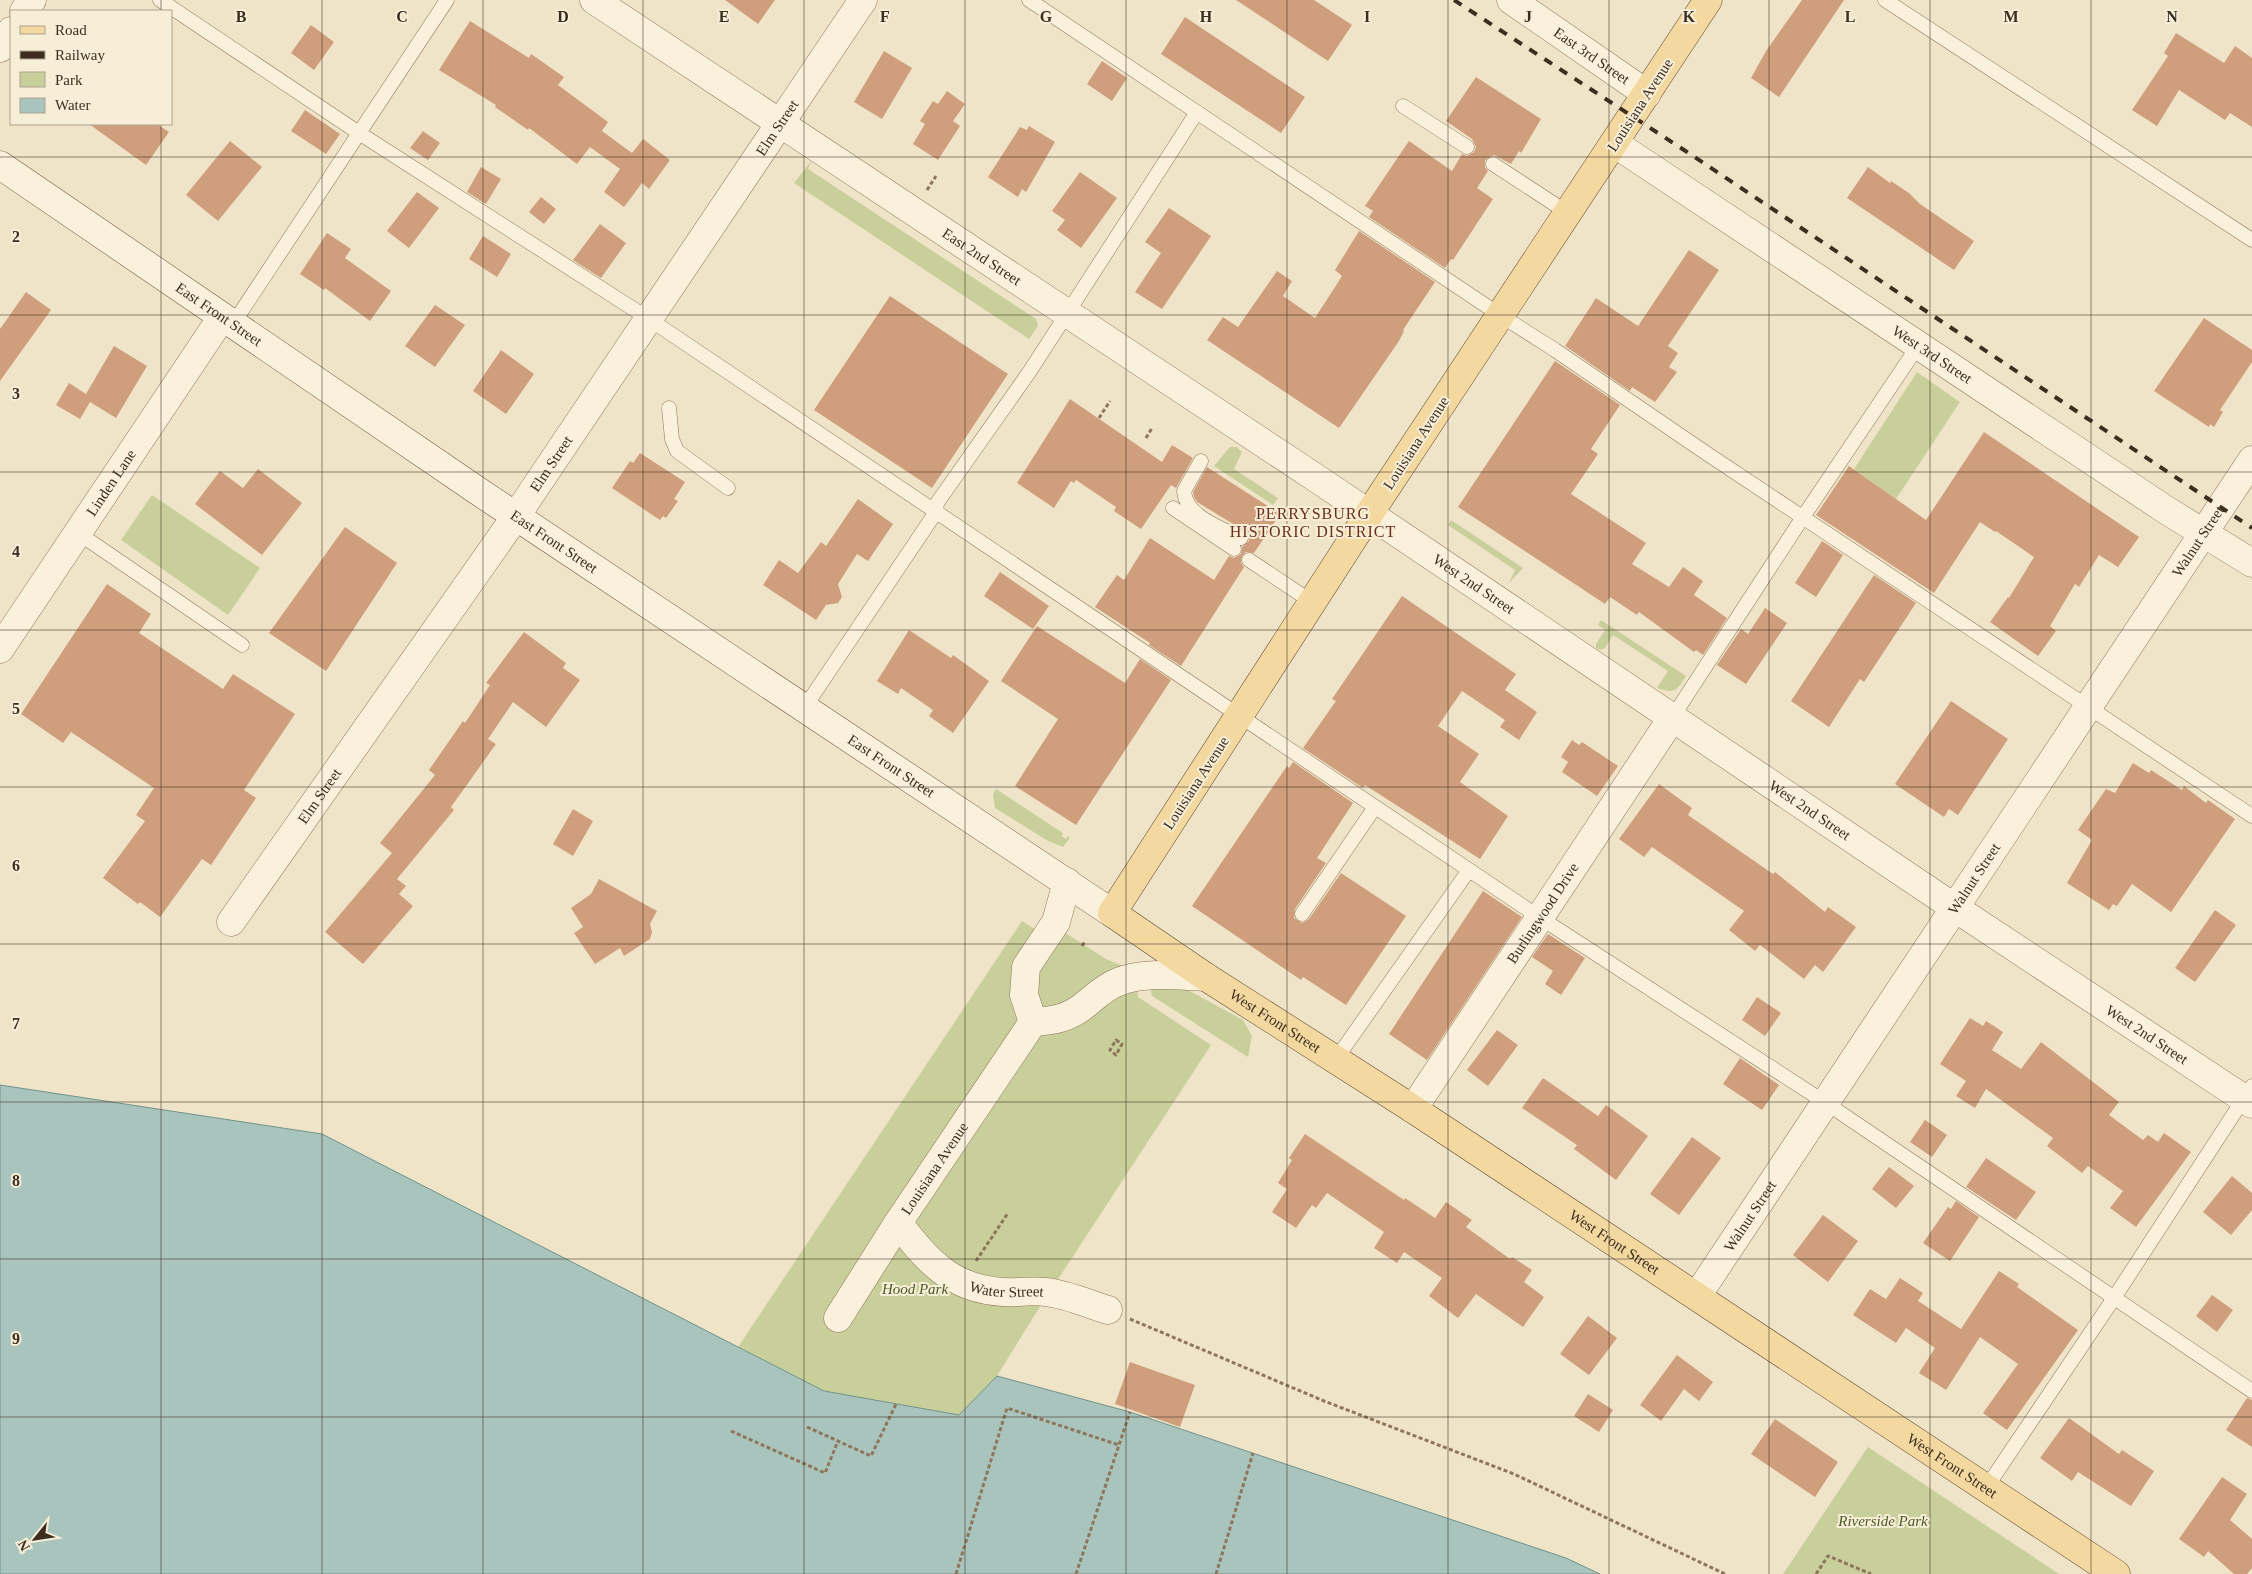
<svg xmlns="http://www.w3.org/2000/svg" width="2252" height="1574" font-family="Georgia,serif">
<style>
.green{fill:#c9cf9b}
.water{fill:#a9c4bc;stroke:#6f938a}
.building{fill:#cf9f7d}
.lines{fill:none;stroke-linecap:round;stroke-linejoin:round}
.lane-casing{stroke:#8d765c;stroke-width:15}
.street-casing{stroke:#8d765c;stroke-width:29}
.secondary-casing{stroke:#6f573f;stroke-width:29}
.primary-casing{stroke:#5b4430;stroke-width:29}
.path{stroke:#8d765c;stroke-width:3;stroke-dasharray:4 2.5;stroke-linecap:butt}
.lane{stroke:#faf1dc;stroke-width:14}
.street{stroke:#faf1dc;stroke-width:28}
.secondary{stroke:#faf1dc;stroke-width:28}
.primary{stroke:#f3d9a0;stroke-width:28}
.rail{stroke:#3d2e20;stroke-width:4;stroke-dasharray:9 9;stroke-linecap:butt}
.grid{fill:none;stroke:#3d2e20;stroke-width:1;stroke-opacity:0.55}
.labels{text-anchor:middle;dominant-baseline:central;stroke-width:4;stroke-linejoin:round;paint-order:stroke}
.street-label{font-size:15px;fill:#3d2e20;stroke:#f7eed8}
.park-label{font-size:15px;font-style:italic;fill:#4d5a26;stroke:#f7eed8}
.neighbourhood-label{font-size:16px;letter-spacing:1px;fill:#6b2e1e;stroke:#f7eed8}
.grid-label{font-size:16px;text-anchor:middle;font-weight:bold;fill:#3d2e20;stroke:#f7eed8;stroke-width:4;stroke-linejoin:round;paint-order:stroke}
</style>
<rect width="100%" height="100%" fill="#f0e4c8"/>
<!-- green -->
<path class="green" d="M 812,160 L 808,169 L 1036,319 L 1038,326 L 1029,339 L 794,183 Z
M 1917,372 L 1960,402 L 1896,499 L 1854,469 Z
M 1230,447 L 1237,447 L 1242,452 L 1234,469 L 1278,498 L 1273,505 L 1214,466 Z
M 152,495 L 260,568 L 228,615 L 121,540 Z
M 1451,520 L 1523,568 L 1509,583 L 1515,570 L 1448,525 Z
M 1601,620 L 1686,676 C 1677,691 1674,694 1657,688 L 1668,671 L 1613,635 L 1605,648 L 1600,650 L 1596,648 L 1596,644 L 1605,630 L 1598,625 Z
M 996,789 L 1063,833 L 1062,836 L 1066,839 L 1068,836 L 1070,838 L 1063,847 L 1048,841 L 995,808 L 993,794 Z
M 1022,921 L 1053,941 L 1061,930 L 1106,959 L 1123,966 L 1108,977 L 1132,993 L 1137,988 L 1138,997 L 1211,1045 L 1036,1313 L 997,1376 L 959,1415 L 824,1391 L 738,1347 Z
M 1149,981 L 1186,989 L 1243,1020 L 1252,1036 L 1248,1057 L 1152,996 Z
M 1868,1447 L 2038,1560 L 2059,1574 L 1783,1574 Z"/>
<!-- water -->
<path class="water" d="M 0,1085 L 322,1134 L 824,1391 L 959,1415 L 997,1376 L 1130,1412 L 1566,1558 L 1600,1574 L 0,1574 Z"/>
<!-- building -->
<path class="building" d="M 725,0 L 775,0 L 758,24 Z
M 1236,0 L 1314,0 L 1352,25 L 1328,61 Z
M 1802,0 L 1844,0 L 1779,97 L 1751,78 L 1766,51 Z
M 1185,17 L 1305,97 L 1281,133 L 1161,54 Z
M 470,21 L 529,58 L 531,54 L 564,77 L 558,85 L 608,122 L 602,131 L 632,153 L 643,139 L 670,160 L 649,189 L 642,183 L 624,207 L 604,192 L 620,169 L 590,147 L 577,164 L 529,128 L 528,130 L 495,107 L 496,105 L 439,70 Z
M 311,25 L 334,42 L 314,70 L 291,53 Z
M 2176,33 L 2224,63 L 2235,46 L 2252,58 L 2252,127 L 2230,113 L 2225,120 L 2179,90 L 2157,126 L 2132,110 L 2168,56 L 2164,53 Z
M 884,51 L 912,68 L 882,119 L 854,102 Z
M 1102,61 L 1127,78 L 1112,101 L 1087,84 Z
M 1476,77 L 1541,119 L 1521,153 L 1519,151 L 1511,164 L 1494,155 L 1485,160 L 1485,167 L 1488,171 L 1477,188 L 1493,199 L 1453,260 L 1451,259 L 1445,268 L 1369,217 L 1373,211 L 1365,206 L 1409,141 L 1452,171 L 1462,154 L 1467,156 L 1474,152 L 1476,147 L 1472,139 L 1446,121 Z
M 947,91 L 965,104 L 953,121 L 960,126 L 938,160 L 913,144 L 925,124 L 920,121 L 933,101 L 938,104 Z
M 305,110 L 340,134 L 326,154 L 291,131 Z
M 89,124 L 157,124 L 169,132 L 146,165 Z
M 1029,126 L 1055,142 L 1026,192 L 1022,189 L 1018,197 L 988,177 L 1020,127 L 1027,130 Z
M 423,131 L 440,143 L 428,160 L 410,148 Z
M 230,141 L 262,167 L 218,221 L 186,195 Z
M 481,167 L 501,179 L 486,204 L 467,192 Z
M 1868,167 L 1890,183 L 1891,181 L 1909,193 L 1920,204 L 1974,241 L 1954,270 L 1847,198 Z
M 1080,172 L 1117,198 L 1081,248 L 1057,230 L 1065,220 L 1052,211 Z
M 417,192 L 439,208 L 409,248 L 387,231 Z
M 541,197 L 556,209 L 544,224 L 529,212 Z
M 1169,208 L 1211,236 L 1162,309 L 1135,292 L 1161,253 L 1145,242 Z
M 600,224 L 626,243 L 601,278 L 573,260 Z
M 1359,231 L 1435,282 L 1403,330 L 1404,331 L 1399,341 L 1339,428 L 1207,340 L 1223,317 L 1238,327 L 1277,271 L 1292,281 L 1283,296 L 1315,318 L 1342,276 L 1335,270 Z
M 327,233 L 351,249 L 345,258 L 391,291 L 370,321 L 325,288 L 324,290 L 300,274 Z
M 483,236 L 511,254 L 497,277 L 469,259 Z
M 1689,250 L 1719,270 L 1668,346 L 1678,353 L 1669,367 L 1677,372 L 1655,402 L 1632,387 L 1630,391 L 1565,346 L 1596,298 L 1638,326 Z
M 26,292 L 51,310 L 0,381 L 0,329 Z
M 890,296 L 1008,374 L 932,488 L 814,410 Z
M 435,305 L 465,325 L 435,367 L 405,346 Z
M 2204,318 L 2252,350 L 2252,362 L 2220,410 L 2223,412 L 2214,427 L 2210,424 L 2209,427 L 2154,391 Z
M 114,346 L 147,366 L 116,418 L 90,402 L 80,419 L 56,405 L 69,383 L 86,394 Z
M 501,350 L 534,374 L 506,414 L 473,391 Z
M 1555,361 L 1620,405 L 1591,449 L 1598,454 L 1571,494 L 1646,543 L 1632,564 L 1669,587 L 1683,567 L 1703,581 L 1694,595 L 1727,618 L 1703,655 L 1696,650 L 1694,652 L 1639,612 L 1637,615 L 1610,597 L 1605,604 L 1458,507 Z
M 1070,399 L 1162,462 L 1172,445 L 1193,458 L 1176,488 L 1171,485 L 1141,529 L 1114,511 L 1116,507 L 1076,480 L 1074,483 L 1071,481 L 1054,508 L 1017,483 Z
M 1984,432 L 2139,537 L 2118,567 L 2099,555 L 2079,587 L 2075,584 L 2050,626 L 2056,631 L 2038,656 L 1990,622 L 2008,597 L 2009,598 L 2034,557 L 1996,531 L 1995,532 L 1980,522 L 1934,593 L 1816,515 L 1849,466 L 1926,520 Z
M 640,453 L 685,482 L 674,499 L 678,501 L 666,518 L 663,516 L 660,520 L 612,488 L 630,461 L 633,463 Z
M 1207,467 L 1280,514 L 1254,553 L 1246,552 L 1242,556 L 1241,563 L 1244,567 L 1181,666 L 1149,645 L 1150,643 L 1095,607 L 1117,575 L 1124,580 L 1150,538 L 1214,580 L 1229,556 L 1234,558 L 1241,554 L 1242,547 L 1249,541 L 1248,533 L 1197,502 L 1194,497 L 1193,492 Z
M 258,469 L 302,503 L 262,555 L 195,504 L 220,471 L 243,488 Z
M 858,499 L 893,524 L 868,561 L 857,554 L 838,584 L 842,597 L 838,603 L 826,605 L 816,620 L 763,585 L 779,560 L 798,573 L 821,542 L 826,546 Z
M 345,527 L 397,563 L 326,671 L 269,633 Z
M 1822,541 L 1843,555 L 1816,597 L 1795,583 Z
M 1000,572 L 1049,606 L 1033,629 L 984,596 Z
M 1874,575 L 1916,603 L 1864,682 L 1860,679 L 1829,727 L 1791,701 Z
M 107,584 L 151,614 L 139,633 L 223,689 L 233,674 L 295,714 L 244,790 L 256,798 L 211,865 L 202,859 L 160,917 L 140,902 L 138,904 L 103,878 L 145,821 L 136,815 L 154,788 L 71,732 L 63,743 L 21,714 Z
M 1402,596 L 1516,674 L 1505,690 L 1537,712 L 1519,740 L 1500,727 L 1505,720 L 1462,691 L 1438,726 L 1479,754 L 1460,782 L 1508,816 L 1480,859 L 1365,785 L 1363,788 L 1303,748 L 1336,701 L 1332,699 Z
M 1765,608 L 1787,623 L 1746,684 L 1717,665 L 1741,629 L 1748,634 Z
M 1037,626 L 1125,683 L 1140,659 L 1171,680 L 1076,825 L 1015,786 L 1058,719 L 1001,681 Z
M 909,630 L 951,658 L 953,655 L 989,681 L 953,733 L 929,716 L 933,710 L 901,688 L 898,694 L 877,681 Z
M 524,632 L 566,663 L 563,668 L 580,680 L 546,727 L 513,702 L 488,739 L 496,744 L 451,807 L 454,810 L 397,879 L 406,886 L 399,894 L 413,906 L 363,964 L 325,932 L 392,853 L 380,843 L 435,775 L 429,770 L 463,721 L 465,723 L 490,685 L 486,683 Z
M 1951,701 L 2008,739 L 1958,815 L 1949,809 L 1944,817 L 1895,784 Z
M 1572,740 L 1579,745 L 1582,742 L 1618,766 L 1597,796 L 1562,772 L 1568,762 L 1561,757 Z
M 1293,762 L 1353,803 L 1317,858 L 1326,863 L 1295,909 L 1294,918 L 1302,923 L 1309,919 L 1341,873 L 1406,916 L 1346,1005 L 1303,977 L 1301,980 L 1192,906 L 1287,766 L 1289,768 Z
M 2133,763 L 2149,773 L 2151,770 L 2182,790 L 2184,786 L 2206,803 L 2208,800 L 2235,819 L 2171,912 L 2132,884 L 2117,906 L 2113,904 L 2109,910 L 2067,883 L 2092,840 L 2078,830 L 2106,789 L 2115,793 Z
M 1659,784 L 1692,808 L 1688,815 L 1773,874 L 1775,872 L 1825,912 L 1828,907 L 1856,927 L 1823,972 L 1815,965 L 1804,979 L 1760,945 L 1755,951 L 1729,930 L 1744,911 L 1652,847 L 1644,857 L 1619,839 Z
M 573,809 L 593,821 L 573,856 L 553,844 Z
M 599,879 L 657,911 L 650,924 L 652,932 L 650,939 L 624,956 L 620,948 L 595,964 L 574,933 L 583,927 L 571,908 L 591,894 Z
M 1483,891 L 1522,917 L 1427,1060 L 1389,1034 Z
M 2215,910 L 2236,925 L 2195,982 L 2175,968 Z
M 1548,934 L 1585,958 L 1561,995 L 1545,984 L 1553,971 L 1532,957 Z
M 1757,997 L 1781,1013 L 1765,1036 L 1742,1020 Z
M 1970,1018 L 1983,1026 L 1986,1021 L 2003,1032 L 1992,1050 L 2021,1069 L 2041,1042 L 2119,1102 L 2109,1115 L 2143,1140 L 2148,1135 L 2158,1142 L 2164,1133 L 2191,1152 L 2136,1227 L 2110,1208 L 2123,1191 L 2088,1166 L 2082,1173 L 2047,1146 L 2053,1138 L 1986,1089 L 1975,1108 L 1956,1096 L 1966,1081 L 1940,1064 Z
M 1497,1030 L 1518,1045 L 1488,1086 L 1467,1070 Z
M 1740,1058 L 1779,1085 L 1762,1110 L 1723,1084 Z
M 1543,1078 L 1598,1116 L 1606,1105 L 1648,1136 L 1616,1180 L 1574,1149 L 1577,1145 L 1522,1108 Z
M 1925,1120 L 1947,1135 L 1932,1157 L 1910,1142 Z
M 1305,1134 L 1404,1200 L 1405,1198 L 1435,1218 L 1446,1202 L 1472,1220 L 1466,1227 L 1510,1259 L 1512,1257 L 1532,1270 L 1524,1282 L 1544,1297 L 1523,1327 L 1476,1294 L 1458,1318 L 1429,1296 L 1442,1278 L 1404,1252 L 1397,1263 L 1374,1248 L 1384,1232 L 1327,1193 L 1316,1208 L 1312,1205 L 1296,1228 L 1272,1212 L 1287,1189 L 1278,1183 L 1292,1160 L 1289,1158 Z
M 1692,1137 L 1721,1158 L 1679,1215 L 1650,1194 Z
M 1986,1158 L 2036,1192 L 2016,1220 L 1966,1187 Z
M 1889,1167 L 1914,1186 L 1896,1208 L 1872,1189 Z
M 2232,1176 L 2252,1193 L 2252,1210 L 2231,1235 L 2203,1212 Z
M 1956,1201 L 1979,1217 L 1950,1261 L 1923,1243 L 1948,1207 L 1951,1209 Z
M 1823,1215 L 1858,1241 L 1828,1282 L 1793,1255 Z
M 1999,1271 L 2019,1284 L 2017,1287 L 2078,1330 L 2007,1430 L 1983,1413 L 2018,1364 L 1980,1337 L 1946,1390 L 1919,1373 L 1935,1348 L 1906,1328 L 1896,1343 L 1853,1315 L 1870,1289 L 1886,1299 L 1900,1278 L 1923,1293 L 1918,1301 L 1961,1329 Z
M 2212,1295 L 2233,1310 L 2217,1332 L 2196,1316 Z
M 1588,1316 L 1617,1338 L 1589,1375 L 1560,1354 Z
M 1677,1355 L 1713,1382 L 1699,1401 L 1684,1389 L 1661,1421 L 1640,1405 Z
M 1130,1362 L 1195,1385 L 1180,1427 L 1115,1404 Z
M 1588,1394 L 1613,1410 L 1599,1432 L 1574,1416 Z
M 2247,1398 L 2252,1400 L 2252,1447 L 2226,1430 Z
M 2069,1418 L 2119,1454 L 2122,1450 L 2154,1471 L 2131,1506 L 2078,1472 L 2072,1481 L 2040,1458 Z
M 1775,1419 L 1838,1462 L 1815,1497 L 1751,1454 Z
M 2222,1477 L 2247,1494 L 2230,1520 L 2252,1539 L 2252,1568 L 2247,1574 L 2234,1574 L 2208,1551 L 2204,1557 L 2179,1539 Z"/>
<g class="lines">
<!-- lane casing -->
<g class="lane-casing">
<path id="lane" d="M 160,0 L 359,133 L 649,319 L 1539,917 L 1826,1103 L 2252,1391
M 1029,0 L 1500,315 L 1555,350 L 1706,453 L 2252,816
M 1885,0 L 2252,240
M 1403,106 L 1467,147
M 1493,164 L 1568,213
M 233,324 L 447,0
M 669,408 L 672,439 L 677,451 L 728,488
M 1201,461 L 1184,491 C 1186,517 1220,527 1241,538
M 1173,508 L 1234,549
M 78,533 L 242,645
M 1249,560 L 1312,602
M 805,707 L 936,512 L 937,503 L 1030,371 L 1197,112
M 1672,718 L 1803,517 L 1918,346
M 1302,914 L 1375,807
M 1336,1059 L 1469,870
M 1986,1488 L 2114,1298 L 2252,1086"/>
</g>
<!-- street casing -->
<g class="street-casing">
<g id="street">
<path id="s1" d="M 594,0 L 1319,480 L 1955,908 L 2252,1104"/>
<path id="s2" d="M 1511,0 L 1647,94"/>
<path d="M 24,11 L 32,0"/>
<path d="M 0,48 L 11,31"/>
<path id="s3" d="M 1614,143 L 2166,510 L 2252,563"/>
<path id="s4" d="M 0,649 L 222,317"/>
<path id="s5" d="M 231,922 L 516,516 L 863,0"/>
<path d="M 1033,1022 C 1053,1021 1070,1018 1086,1004 C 1096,996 1105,987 1118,982 C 1144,971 1177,976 1206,977"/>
<path d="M 1033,1022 L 1024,995 L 1026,967 L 1056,922 L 1067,882"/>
<path id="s6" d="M 1413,1109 L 1672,718"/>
<path id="s7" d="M 898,1223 C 928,1261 951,1289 1003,1292 C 1017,1293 1031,1290 1045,1292 C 1067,1294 1088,1304 1108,1310"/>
<path id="s8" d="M 1697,1296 L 2252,460"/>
<path id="s9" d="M 838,1318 L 898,1223 L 1033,1022"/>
</g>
</g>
<!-- secondary casing -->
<g class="secondary-casing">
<g id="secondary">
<path id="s10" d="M 0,165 L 478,491 L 1112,913"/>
</g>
</g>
<!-- primary casing -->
<g class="primary-casing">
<g id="primary">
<path id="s11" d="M 1708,0 L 1369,514 L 1112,913 L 1206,977 L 1413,1109 L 2116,1574"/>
</g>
</g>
<!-- path -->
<path class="path" d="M 927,190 L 936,176
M 1099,418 L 1110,401
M 1146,438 L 1152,428
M 1082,946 L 1085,941
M 1116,1040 L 1122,1044 L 1116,1055 L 1110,1050 Z
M 976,1261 L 1008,1213
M 1130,1319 L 1324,1401 L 1514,1474 L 1725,1574
M 807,1427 L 871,1456 L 896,1404
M 731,1431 L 825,1473 L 838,1441
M 956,1574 L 1007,1408 L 1119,1445
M 1076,1574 L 1130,1412
M 1216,1574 L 1253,1453
M 1816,1574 L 1828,1556 L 1871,1574"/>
<!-- lane -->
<use href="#lane" class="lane"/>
<!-- street -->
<use href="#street" class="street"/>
<!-- secondary -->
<use href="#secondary" class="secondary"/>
<!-- primary -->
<use href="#primary" class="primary"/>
<!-- rail -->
<path class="rail" d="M 1454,0 L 1684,150 L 2252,528"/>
</g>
<!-- grid -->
<path class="grid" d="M 161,0 L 161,11M 322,0 L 322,1574M 483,0 L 483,1574M 643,0 L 643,1574M 804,0 L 804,1574M 965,0 L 965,1574M 1126,0 L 1126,1574M 1287,0 L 1287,1574M 1448,0 L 1448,1574M 1609,0 L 1609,1574M 1769,0 L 1769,1574M 1930,0 L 1930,1574M 2091,0 L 2091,1574M 161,124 L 161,1574M 0,157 L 2252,157M 0,315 L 2252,315M 0,472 L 2252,472M 0,630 L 2252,630M 0,787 L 2252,787M 0,944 L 2252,944M 0,1102 L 2252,1102M 0,1259 L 2252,1259M 0,1417 L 2252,1417"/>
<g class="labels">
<!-- street labels -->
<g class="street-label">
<text stroke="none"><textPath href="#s2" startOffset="98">East 3rd Street</textPath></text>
<text transform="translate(1640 105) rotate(-57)">Louisiana Avenue</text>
<text stroke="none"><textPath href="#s5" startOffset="964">Elm Street</textPath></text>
<text stroke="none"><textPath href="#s1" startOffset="465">East 2nd Street</textPath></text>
<text stroke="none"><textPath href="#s10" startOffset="265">East Front Street</textPath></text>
<text stroke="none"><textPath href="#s3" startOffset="382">West 3rd Street</textPath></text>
<text transform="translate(1416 443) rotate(-57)">Louisiana Avenue</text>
<text stroke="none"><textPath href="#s5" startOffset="559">Elm Street</textPath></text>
<text stroke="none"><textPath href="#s4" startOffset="200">Linden Lane</textPath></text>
<text stroke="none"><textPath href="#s10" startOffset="670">East Front Street</textPath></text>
<text stroke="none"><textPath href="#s8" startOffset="906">Walnut Street</textPath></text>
<text stroke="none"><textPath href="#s1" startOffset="1056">West 2nd Street</textPath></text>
<text stroke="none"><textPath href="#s10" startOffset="1075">East Front Street</textPath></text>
<text transform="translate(1196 783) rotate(-57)">Louisiana Avenue</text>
<text stroke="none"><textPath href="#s5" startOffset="154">Elm Street</textPath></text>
<text stroke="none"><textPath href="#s1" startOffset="1461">West 2nd Street</textPath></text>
<text stroke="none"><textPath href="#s8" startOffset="501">Walnut Street</textPath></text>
<text stroke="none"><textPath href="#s6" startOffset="235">Burlingwood Drive</textPath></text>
<text stroke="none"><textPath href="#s11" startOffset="1286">West Front Street</textPath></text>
<text stroke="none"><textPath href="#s1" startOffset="1866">West 2nd Street</textPath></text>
<text stroke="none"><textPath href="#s9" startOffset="178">Louisiana Avenue</textPath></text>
<text stroke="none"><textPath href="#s8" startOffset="96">Walnut Street</textPath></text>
<text stroke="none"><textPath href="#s11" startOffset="1691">West Front Street</textPath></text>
<text stroke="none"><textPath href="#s7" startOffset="134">Water Street</textPath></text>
<text stroke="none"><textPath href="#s11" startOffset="2096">West Front Street</textPath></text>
</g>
<!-- park labels -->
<g class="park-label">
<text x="915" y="1289">Hood Park</text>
<text x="1883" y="1521">Riverside Park</text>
</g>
<!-- neighbourhood labels -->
<g class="neighbourhood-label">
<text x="1313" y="513">PERRYSBURG<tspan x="1313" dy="18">HISTORIC DISTRICT</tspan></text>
</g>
</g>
<g class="grid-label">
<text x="241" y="22">B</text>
<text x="402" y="22">C</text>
<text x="563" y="22">D</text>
<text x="724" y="22">E</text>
<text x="885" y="22">F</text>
<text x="1046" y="22">G</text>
<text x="1206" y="22">H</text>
<text x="1367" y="22">I</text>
<text x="1528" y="22">J</text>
<text x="1689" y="22">K</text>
<text x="1850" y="22">L</text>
<text x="2011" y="22">M</text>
<text x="2172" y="22">N</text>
<text x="16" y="242">2</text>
<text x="16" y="399">3</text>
<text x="16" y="557">4</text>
<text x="16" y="714">5</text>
<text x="16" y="871">6</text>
<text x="16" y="1029">7</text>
<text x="16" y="1186">8</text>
<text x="16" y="1344">9</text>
</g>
<!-- legend -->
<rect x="10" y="10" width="162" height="115" fill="#f7eed8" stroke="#ada18e"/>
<rect x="20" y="26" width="25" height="8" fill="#f3d9a0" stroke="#ada18e"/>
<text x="55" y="35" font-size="15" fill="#3d2e20">Road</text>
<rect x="20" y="51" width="25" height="8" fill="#3d2e20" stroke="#ada18e"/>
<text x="55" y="60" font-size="15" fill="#3d2e20">Railway</text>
<rect x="20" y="72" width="25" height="15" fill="#c9cf9b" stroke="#ada18e"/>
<text x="55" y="85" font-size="15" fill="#3d2e20">Park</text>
<rect x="20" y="98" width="25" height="15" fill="#a9c4bc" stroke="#ada18e"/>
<text x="55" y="110" font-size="15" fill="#3d2e20">Water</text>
<!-- north arrow -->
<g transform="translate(35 1539) rotate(240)" stroke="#f7eed8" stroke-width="4" paint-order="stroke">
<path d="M0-4L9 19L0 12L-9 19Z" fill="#3d2e20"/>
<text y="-8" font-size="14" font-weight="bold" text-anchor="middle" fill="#3d2e20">N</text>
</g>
</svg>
